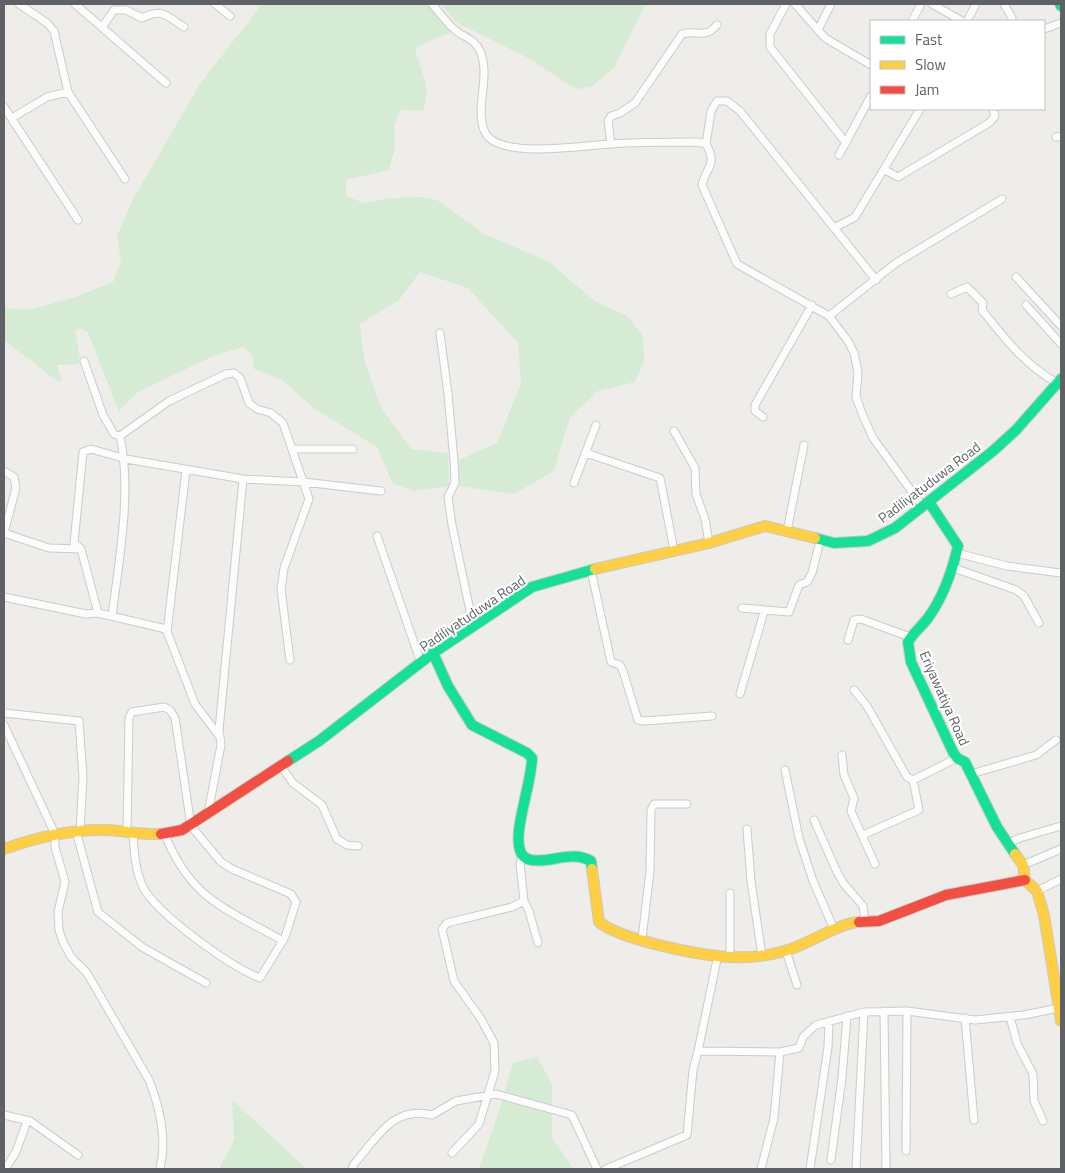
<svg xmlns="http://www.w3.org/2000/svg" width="1065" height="1173" font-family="'Titillium Web',sans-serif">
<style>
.green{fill:#d6ebd4}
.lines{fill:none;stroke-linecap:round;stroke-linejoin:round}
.street-casing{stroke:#cbcbcb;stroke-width:9}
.fast-casing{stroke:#c9cac9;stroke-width:12}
.slow-casing{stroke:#c9cac9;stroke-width:12}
.jam-casing{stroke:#c9cac9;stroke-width:12}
.street{stroke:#fcfcfc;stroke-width:7}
.fast{stroke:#16e098;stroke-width:10}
.slow{stroke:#ffcf43;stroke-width:10}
.jam{stroke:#f24e42;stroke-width:10}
.labels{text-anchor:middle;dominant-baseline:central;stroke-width:4.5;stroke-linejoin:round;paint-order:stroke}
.street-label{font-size:14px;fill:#5e6267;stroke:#fff}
</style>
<rect width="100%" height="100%" fill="#eeede9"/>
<!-- green -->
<path class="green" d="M 262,4 L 430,4 L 453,31 C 440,38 426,41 415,49 C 421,70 432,90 423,111 L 401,110 L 394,125 L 395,148 L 389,170 L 346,180 L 346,196 L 364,203 L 392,198 L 421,197 L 437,200 L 484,234 L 549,262 L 596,302 L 627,316 L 643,336 L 644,360 L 635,382 L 598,391 L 570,417 L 554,471 L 514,494 L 458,486 L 459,460 L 497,443 L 521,383 L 518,343 L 468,288 L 420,272 L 399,300 L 360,324 L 364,359 L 381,408 L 411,449 L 448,453 L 449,486 L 414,491 L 393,484 L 377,447 L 315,409 L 282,380 L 254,369 L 252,355 L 243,347 L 211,357 L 138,392 L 119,411 L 88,333 L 80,328 L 75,331 L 80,357 L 78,364 L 57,365 L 62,382 L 57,381 L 4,340 L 4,308 L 29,310 L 75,297 L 113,282 L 121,261 L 117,237 L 132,201 L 200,84 Z
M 441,4 L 646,4 L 614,68 L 591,87 L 576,89 L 528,58 L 456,22 Z
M 537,1057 L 552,1084 L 552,1138 L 574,1169 L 479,1169 L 498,1114 L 513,1063 Z
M 232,1100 L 307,1169 L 219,1169 L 234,1140 Z"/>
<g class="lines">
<!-- street casing -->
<g class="street-casing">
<path id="street" d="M 19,4 L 47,23 L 54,31 L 68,92 L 125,179
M 75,4 L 166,83
M 215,4 L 230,16
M 432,4 C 439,12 446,22 455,30 C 463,37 475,39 480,51 C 491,76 475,105 484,130 C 494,161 586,145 610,144 C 640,142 669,142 698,142 L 706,144 C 718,165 706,167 702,185 L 737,264 L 829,316 L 848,341 L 854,353 L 858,372 L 856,397 L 863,416 L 873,438 L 923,507
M 786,4 L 770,34 L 770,47 L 846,143
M 795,4 L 825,38 L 871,65
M 932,4 L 962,21
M 1004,4 L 1012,18
M 912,21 L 921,4
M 967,21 L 976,4
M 103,26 L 114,10 L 126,10 L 142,18 C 163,8 165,15 184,27
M 1044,29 L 1061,23
M 818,30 L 831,4
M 4,107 L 78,220
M 12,118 L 47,97 L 68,92
M 1056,137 L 1061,136
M 611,144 L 608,121 L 611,116 L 620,113 L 635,103 L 682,34 C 698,29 704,40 717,25
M 706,144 L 711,111 L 717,101 L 727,101 L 740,111 L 876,280
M 839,155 L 871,96
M 885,170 L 898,177 L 989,123 L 995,116 L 993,109
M 834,228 L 855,217 L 920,109
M 1016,277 L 1061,326
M 951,294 L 967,287 L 983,303 L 982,310 C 1006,340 1024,364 1057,383
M 1026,305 L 1061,344
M 829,316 L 896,263 L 1002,199
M 440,333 L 448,394 L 454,461 L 455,483 L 448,497 L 452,525 L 473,625
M 84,361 L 103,415 L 114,434 L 120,436 C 132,490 119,561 112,616
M 763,417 L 755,411 L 755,405 L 812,305
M 674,431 L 695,468 L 696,494 L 705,519 L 709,543
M 120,436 L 169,401 L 226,374 L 234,373 L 240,378 L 249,403 L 257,409 L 271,413 L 283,423 L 309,499 L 284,568 L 281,589 L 290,660
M 292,449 L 353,449
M 586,453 L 660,478 L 674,550
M 4,471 L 14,477 L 16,488 L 4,533
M 574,483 L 596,425
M 787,531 L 804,445
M 4,533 L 49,548 L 81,549
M 377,536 L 421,663
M 957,553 L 1007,566 L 1061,573
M 954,568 L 1016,590 L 1024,596 L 1039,623
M 591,570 L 611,662 L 620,665 L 623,671 L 638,720 L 644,721 L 712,716
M 4,597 L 86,614 L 98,613
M 742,608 L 789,612 L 799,585 L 807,582 L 812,573 L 820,541
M 167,632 L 186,470
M 848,640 L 854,620 L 861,619 L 910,637
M 854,690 L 867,706 L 907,777 L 913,780
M 740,694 L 764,612
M 4,713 L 79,721 L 83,777 L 80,831
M 4,725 L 55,834 L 55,847 L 65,882 L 58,912 L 59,930 L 63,942 L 71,957 L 87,973 L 149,1080 C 160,1108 167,1140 160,1169
M 220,737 L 195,704 L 166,629 L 98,613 L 81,549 L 74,543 L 83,452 L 91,449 L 126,459 L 243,479 L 304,482 L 381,491
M 842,755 L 844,775 L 854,798 L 851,811 L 875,864
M 281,766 L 293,783 L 322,805 L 337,839 L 347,845 L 358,846
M 785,770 L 799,838 L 813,881 L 834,929
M 971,774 L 1036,755 L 1056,740
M 208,813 L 221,745 L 219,730 L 243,479
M 814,820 L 837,872 L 844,884 L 863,906 L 865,922
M 747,829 L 751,881 L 762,956
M 76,831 L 98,912 L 142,947 L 206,983
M 127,832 L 129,718 L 132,712 L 164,707 L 170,710 L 175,718 L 191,826 L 221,862 L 232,869 L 291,894 L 296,902 L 285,937 L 260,978 C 231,967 160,916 144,889 C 135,872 134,851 133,832
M 165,835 C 192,901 226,908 283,941
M 863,835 L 919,810 L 913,780 L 957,758
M 1008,843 L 1020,838 L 1061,826
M 1023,865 L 1061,849
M 1037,891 L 1061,879
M 730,893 L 730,957
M 524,901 L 529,911 L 538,943
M 642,939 L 650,871 L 651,810 L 654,804 L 687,804
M 786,951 L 797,985
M 884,1011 L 886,1169
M 1010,1017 L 1017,1043 L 1033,1074 L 1034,1101 L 1043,1121
M 965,1018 L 974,1120
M 698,1051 L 718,955
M 4,1115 L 30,1121 L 78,1155
M 906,1151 L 907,1011
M 452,1153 L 479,1124 L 495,1071 L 494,1043 L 481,1019 L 454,981 L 442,929 L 447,923 L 512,907 L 524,901 L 520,863 L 523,856
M 831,1160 L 842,1078 L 847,1016
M 5,1169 L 16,1152 L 27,1121
M 352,1169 L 354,1164 C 377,1138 393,1105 432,1115 L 456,1101 L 496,1094 L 572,1115 L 597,1169
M 606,1169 L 687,1135 L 693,1070 L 698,1051 L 780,1052 L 799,1048 L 803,1037 L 816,1025 L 864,1012 L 907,1011 L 975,1020 L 1024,1015 L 1059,1008
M 761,1169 L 774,1118 L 780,1052
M 810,1169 L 828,1047 L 829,1021
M 856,1169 L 864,1012"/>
</g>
<!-- fast casing -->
<g class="fast-casing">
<path id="fast" d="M 1060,4 L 1061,6
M 929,502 L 958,546 C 952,572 944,596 928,618 C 922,626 913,633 908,642 L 911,662 L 953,752 L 957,758 L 965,762 L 997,827 L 1015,854
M 815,538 L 834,543 L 868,541 L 895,528 L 993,451 L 1016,430 L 1061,379
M 433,653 L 448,686 L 472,725 L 527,753 L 532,758 C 532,782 513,831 520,850 C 523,862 536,861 546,860 C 562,858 576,853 591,861 L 592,869
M 288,761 L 319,741 L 433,653 L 532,587 L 595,569"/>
</g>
<!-- slow casing -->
<g class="slow-casing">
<path id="slow" d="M 595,569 L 709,543 L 765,526 L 815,538
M 4,849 C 37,837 71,829 107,830 C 125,831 143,835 161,834
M 1015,854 L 1023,865 L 1025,880 L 1037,891 L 1044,915 L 1061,1021
M 592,869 L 599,922 C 621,940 702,956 731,957 C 749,958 767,956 784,951 C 806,946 838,923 859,922"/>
</g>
<!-- jam casing -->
<g class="jam-casing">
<path id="jam" d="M 161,834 L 182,830 L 288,761
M 859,922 L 879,921 L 946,895 L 1025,880"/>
</g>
<!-- street -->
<use href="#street" class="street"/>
<!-- fast -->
<use href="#fast" class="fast"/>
<!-- slow -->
<use href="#slow" class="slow"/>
<!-- jam -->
<use href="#jam" class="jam"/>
</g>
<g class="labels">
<!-- street labels -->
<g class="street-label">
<text transform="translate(929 482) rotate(-37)">Padiliyatuduwa Road</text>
<text transform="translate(472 613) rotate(-34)">Padiliyatuduwa Road</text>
<text transform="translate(945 698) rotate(66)">Eriyawatiya Road</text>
</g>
</g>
<!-- border -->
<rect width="1065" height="1173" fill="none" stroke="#5e6267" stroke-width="10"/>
<!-- legend -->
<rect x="870" y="20" width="175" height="90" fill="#ffffff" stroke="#bfc0c2"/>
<rect x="880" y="36" width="25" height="8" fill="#16e098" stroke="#bfc0c2"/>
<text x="915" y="45" font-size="15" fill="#5e6267">Fast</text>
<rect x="880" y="61" width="25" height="8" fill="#ffcf43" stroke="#bfc0c2"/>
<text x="915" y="70" font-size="15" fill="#5e6267">Slow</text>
<rect x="880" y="86" width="25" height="8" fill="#f24e42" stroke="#bfc0c2"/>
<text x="915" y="95" font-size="15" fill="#5e6267">Jam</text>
</svg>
